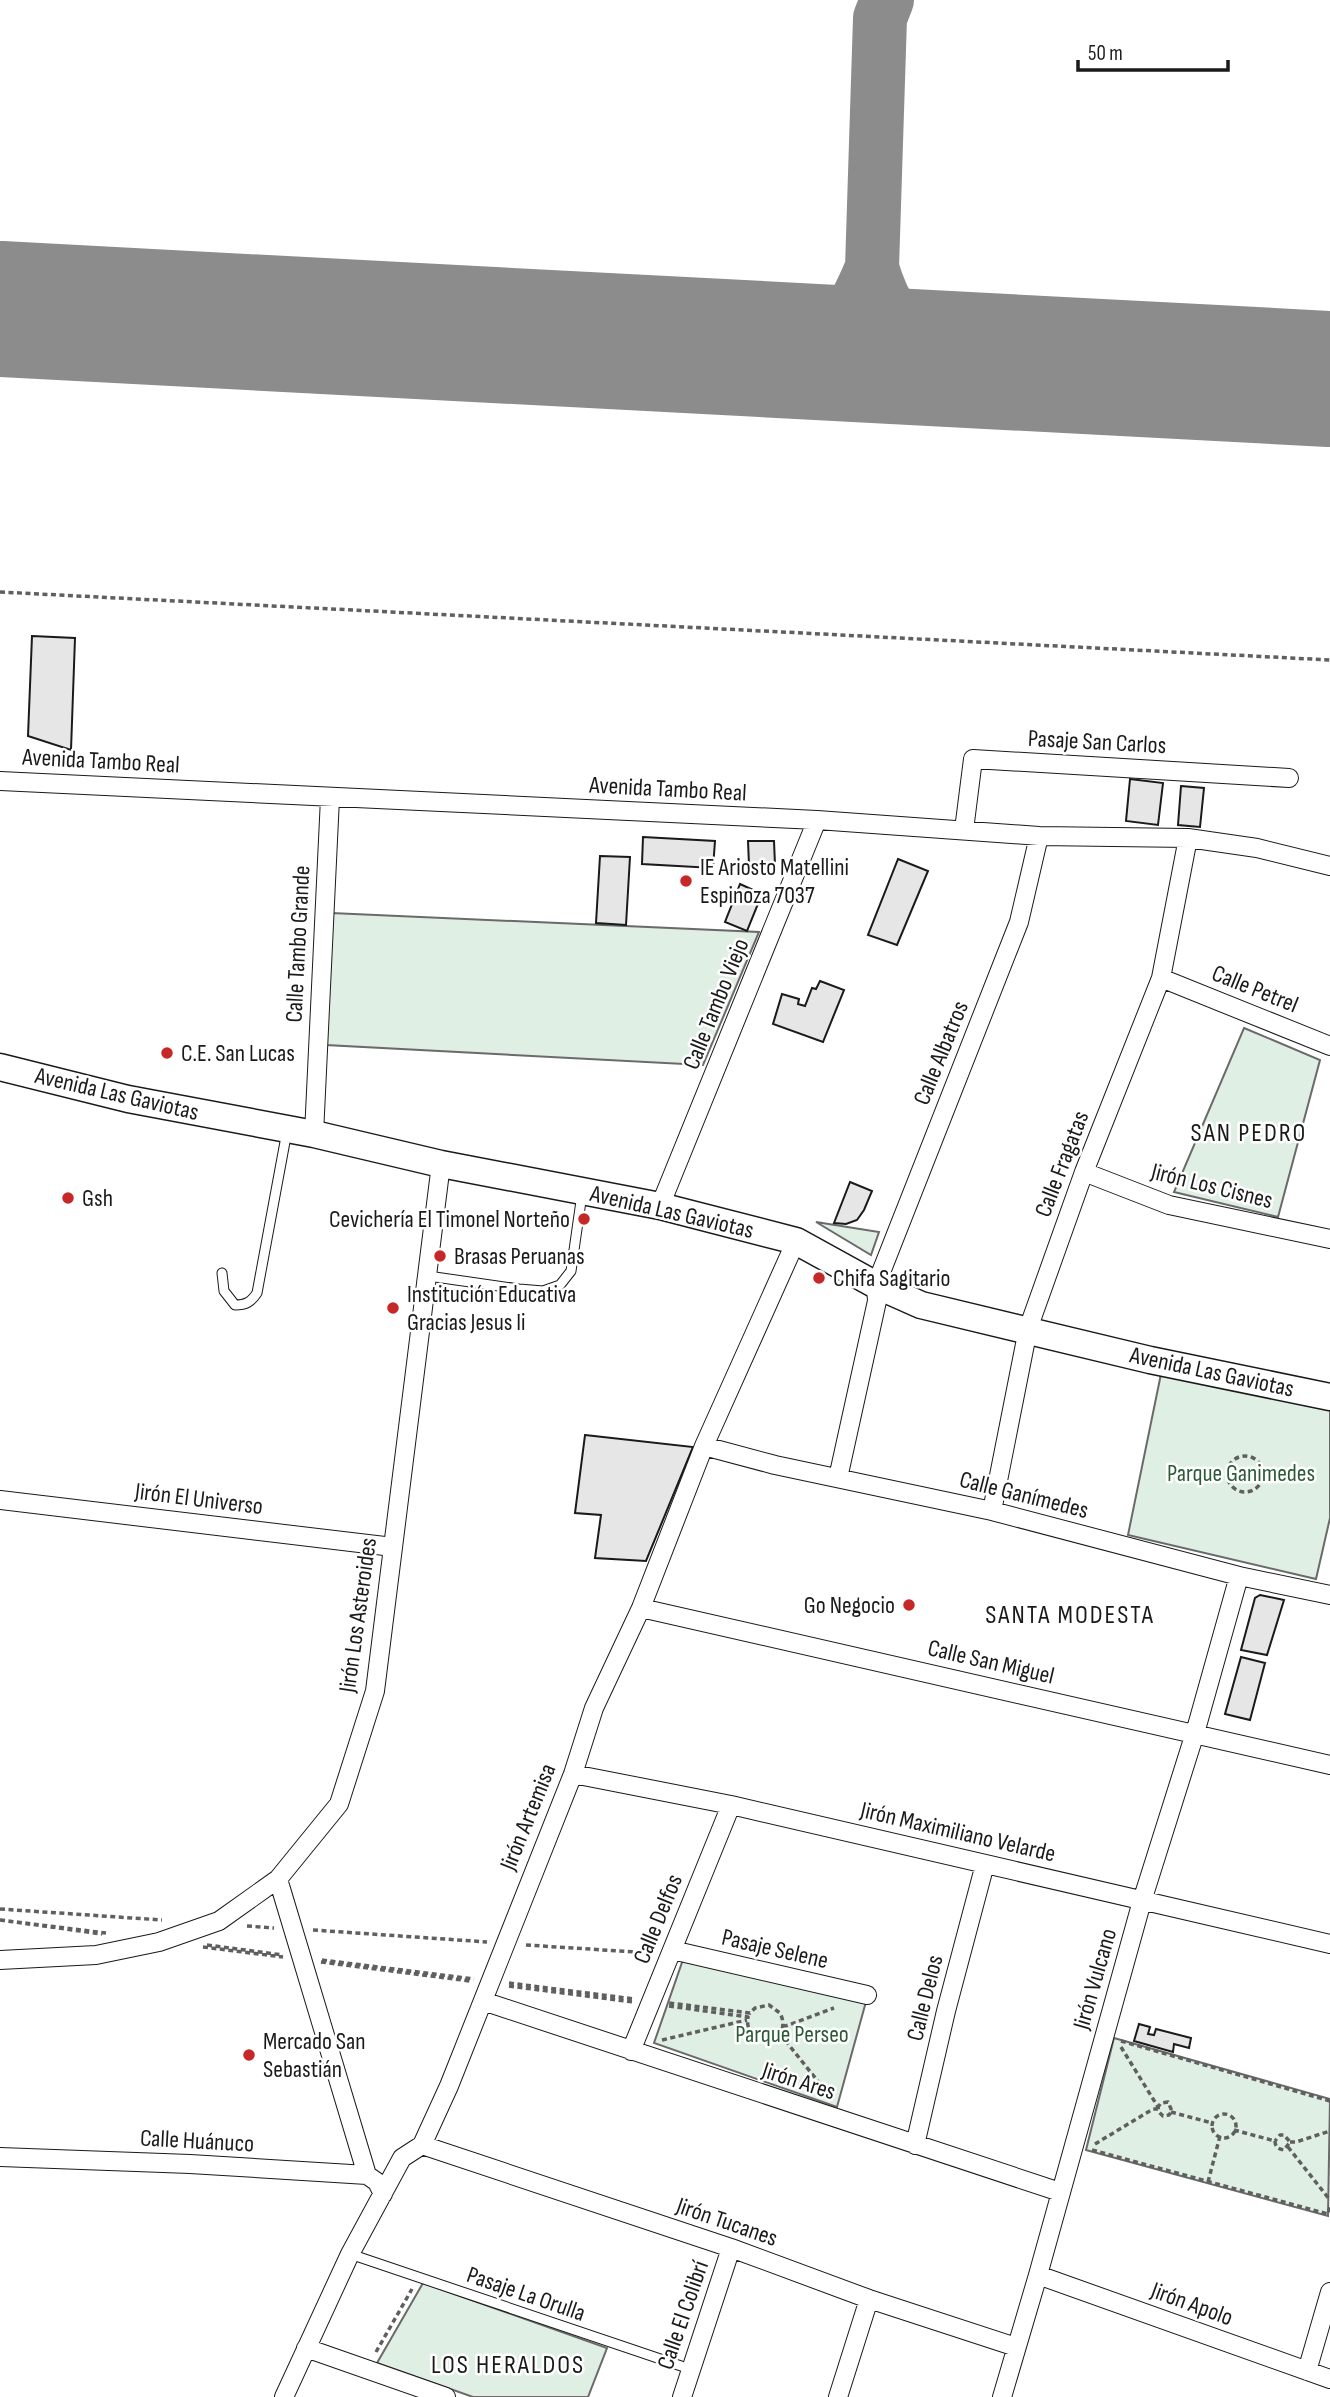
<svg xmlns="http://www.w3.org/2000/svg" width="1330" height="2397" font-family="'Sofia Sans Condensed',sans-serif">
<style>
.green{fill:#e0efe3;stroke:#6a6a6a;stroke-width:2}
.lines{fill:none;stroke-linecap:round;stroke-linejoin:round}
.taxiway{stroke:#8c8c8c;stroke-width:54}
.runway{stroke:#8c8c8c;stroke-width:136}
.building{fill:#e6e6e6;stroke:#1a1a1a;stroke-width:2}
.lane-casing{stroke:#1a1a1a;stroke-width:11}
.street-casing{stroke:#1a1a1a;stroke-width:20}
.secondary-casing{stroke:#1a1a1a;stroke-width:29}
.path{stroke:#5f5f5f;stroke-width:3.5;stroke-dasharray:5 3.5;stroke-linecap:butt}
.lane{stroke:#fff;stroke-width:9}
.street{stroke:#fff;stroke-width:18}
.secondary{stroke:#fff;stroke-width:26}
.poi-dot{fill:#c62828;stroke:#fff;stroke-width:2.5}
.labels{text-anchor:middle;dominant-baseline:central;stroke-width:5;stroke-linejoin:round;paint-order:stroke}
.street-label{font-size:24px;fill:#1a1a1a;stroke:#fff}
.poi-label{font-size:24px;fill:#1a1a1a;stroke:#fff;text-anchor:start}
.park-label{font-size:24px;fill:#2b5a34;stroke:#fff}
.neighbourhood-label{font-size:26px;letter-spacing:2px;fill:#1a1a1a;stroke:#fff}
</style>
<rect width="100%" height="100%" fill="#fff"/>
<!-- green -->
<path class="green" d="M 331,913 L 759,932 L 703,1065 L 326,1045 Z
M 1244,1028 L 1320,1060 L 1278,1217 L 1174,1192 Z
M 816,1222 L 879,1232 L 871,1255 Z
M 1162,1369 L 1330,1403 L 1330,1518 L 1316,1579 L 1128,1535 Z
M 686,1951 L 867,1998 L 837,2107 L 654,2043 Z
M 1114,2038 L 1330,2099 L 1328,2216 L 1086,2150 Z
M 423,2283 L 607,2348 L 588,2397 L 473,2397 L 377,2363 Z"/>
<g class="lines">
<!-- taxiway -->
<path class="taxiway" d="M 887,0 L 880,18 L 872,268 C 883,305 900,335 933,356
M 777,348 C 799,342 824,335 842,320 C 855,310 865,283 872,268"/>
<!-- runway -->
<path class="runway" d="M 0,309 L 1330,379"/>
</g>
<!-- building -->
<path class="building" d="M 32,636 L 75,638 L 71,750 L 28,736 Z
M 1130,779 L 1163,783 L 1158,825 L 1126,821 Z
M 1181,786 L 1204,788 L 1200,827 L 1178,825 Z
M 643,837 L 715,841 L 713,868 L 642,864 Z
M 748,841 L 774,841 L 775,865 L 749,865 Z
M 600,856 L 630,857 L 626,925 L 596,923 Z
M 898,859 L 928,871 L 897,945 L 868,935 Z
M 740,884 L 762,894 L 747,931 L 725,922 Z
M 820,981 L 844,990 L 823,1042 L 773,1024 L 782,994 L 799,999 L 798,1004 L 805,1006 L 812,988 L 816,989 Z
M 850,1182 L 872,1191 L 864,1210 L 857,1220 L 846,1224 L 834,1223 Z
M 585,1435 L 693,1447 L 646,1561 L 595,1558 L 601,1515 L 575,1513 Z
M 1260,1595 L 1284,1600 L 1267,1655 L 1241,1650 L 1255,1598 Z
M 1241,1657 L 1265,1663 L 1250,1720 L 1225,1714 Z
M 1139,2024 L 1150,2027 L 1148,2034 L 1154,2035 L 1156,2029 L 1191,2038 L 1189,2048 L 1174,2044 L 1173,2052 L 1134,2041 Z"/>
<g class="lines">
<!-- lane casing -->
<g class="lane-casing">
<path id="lane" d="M 222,1273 L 224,1291 L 235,1305 C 246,1305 251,1302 257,1293 L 287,1131
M 428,1276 L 519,1289 L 543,1291 L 560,1285 L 571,1271 L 582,1194
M 350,2254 L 690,2369"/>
</g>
<!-- street casing -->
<g class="street-casing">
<path id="street" d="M 0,781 L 817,820 L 1039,836 L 1188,838 L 1257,848 L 1330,866
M 964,830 L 973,759 L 1289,778
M 1161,978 L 1330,1046
M 314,1134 L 330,798
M 1084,1172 L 1169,1205 L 1330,1239
M 660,1206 L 817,820
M 704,1446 L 775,1465 L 992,1511 L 1239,1576 L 1330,1595
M 838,1478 L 877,1301 L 876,1285 L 1019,922 L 1039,836
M 0,1500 L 393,1547
M 992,1511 L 1028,1329 L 1084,1172 L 1161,978 L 1188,838
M 641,1608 L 1330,1765
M 573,1774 L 731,1805 L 1330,1944
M 278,1879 L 367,2175
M 672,1950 L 867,1995
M 0,1960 L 96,1955 L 159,1942 L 219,1921 L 278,1879 L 339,1804 L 375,1691 L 441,1164
M 483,2001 L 1060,2192
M 631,2051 L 731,1805
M 422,2145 L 731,2248 L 869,2299 L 1016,2347
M 915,2145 L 946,2011 L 985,1864
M 0,2157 L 190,2164 L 367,2175 L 377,2182 L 383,2194
M 1038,2275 L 1330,2379
M 306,2348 L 446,2397
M 1307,2371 L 1330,2292
M 284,2397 L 350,2254 L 402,2158 L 422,2145 L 449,2086 L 573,1774 L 594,1708 L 641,1608 L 704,1446 L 796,1241
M 682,2397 L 731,2248
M 838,2397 L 869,2299
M 1002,2397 L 1038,2275 L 1142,1901 L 1195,1733 L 1239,1576"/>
</g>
<!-- secondary casing -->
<g class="secondary-casing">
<path id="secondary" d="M 0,1067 L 128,1099 L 314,1134 L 441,1164 L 660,1206 L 796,1241 L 876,1285 L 921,1305 L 1150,1360 L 1330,1397"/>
</g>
<!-- path -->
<path class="path" d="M 0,592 L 1330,660
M1227 1474a18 18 0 1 1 36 0a18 18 0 1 1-36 0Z
M 0,1909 L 162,1920
M 0,1920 L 102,1934
M 0,1920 L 106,1933
M 247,1926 L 274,1928
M 313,1930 L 487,1942
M 207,1945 L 283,1955
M 526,1945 L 651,1953
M 203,1947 L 283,1957
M 322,1960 L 474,1979
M 321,1962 L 470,1981
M 509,1983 L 634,1999
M 509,1986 L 633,2002
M 669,2006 L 748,2017 C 746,2031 753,2039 766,2042 C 781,2037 787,2027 780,2013 L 769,2005 L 755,2008 L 750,2013 L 669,2003
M 783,2027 L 834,2008
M 780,2034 L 829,2095
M 662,2040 L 747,2020
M 1121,2041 L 1330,2101
M 1121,2047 L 1158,2107 L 1159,2112 L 1163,2116 L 1169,2115 L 1172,2111 L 1168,2102 L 1161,2103 L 1158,2107
M 1171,2112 L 1212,2123
M1212 2126a12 12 0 1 1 24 0a12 12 0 1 1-24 0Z
M 1234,2130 L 1275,2141 C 1275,2147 1278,2149 1284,2150 L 1290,2142 L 1284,2135 L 1280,2135 L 1275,2141
M 1290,2142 L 1296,2142 L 1330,2131
M 1095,2144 L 1153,2109 L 1158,2109
M 1288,2147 L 1330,2200
M 1092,2150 L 1328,2214 L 1330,2206
M 1208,2182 L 1220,2136
M 376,2352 L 412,2289"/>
<!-- lane -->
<use href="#lane" class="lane"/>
<!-- street -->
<use href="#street" class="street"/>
<!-- secondary -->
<use href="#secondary" class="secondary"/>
</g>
<!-- markers -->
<g class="poi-dot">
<circle cx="686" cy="881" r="7"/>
<circle cx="167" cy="1053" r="7"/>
<circle cx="68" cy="1198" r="7"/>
<circle cx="584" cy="1219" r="7"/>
<circle cx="440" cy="1256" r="7"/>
<circle cx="819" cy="1278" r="7"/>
<circle cx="393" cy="1308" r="7"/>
<circle cx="909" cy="1605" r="7"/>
<circle cx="249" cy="2055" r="7"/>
</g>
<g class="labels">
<!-- street labels -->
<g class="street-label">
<text transform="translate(1097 742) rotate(3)">Pasaje San Carlos</text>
<text transform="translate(101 761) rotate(3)">Avenida Tambo Real</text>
<text transform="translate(668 789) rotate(3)">Avenida Tambo Real</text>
<text transform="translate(298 944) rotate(-87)">Calle Tambo Grande</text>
<text transform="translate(1255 989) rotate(22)">Calle Petrel</text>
<text transform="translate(716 1004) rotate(-68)">Calle Tambo Viejo</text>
<text transform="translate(941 1053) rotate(-68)">Calle Albatros</text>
<text transform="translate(117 1094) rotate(13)">Avenida Las Gaviotas</text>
<text transform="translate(1062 1164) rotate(-69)">Calle Fragatas</text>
<text transform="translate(1212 1186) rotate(14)">Jirón Los Cisnes</text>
<text transform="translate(672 1212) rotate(13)">Avenida Las Gaviotas</text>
<text transform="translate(1212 1372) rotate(12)">Avenida Las Gaviotas</text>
<text transform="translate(1024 1495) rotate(14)">Calle Ganímedes</text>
<text transform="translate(199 1499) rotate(7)">Jirón El Universo</text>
<text transform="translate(358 1615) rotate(-82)">Jirón Los Asteroides</text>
<text transform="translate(991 1662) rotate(13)">Calle San Miguel</text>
<text transform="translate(528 1817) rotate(-68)">Jirón Artemisa</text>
<text transform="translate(958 1832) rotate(13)">Jirón Maximiliano Velarde</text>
<text transform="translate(658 1919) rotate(-68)">Calle Delfos</text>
<text transform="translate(775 1949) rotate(13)">Pasaje Selene</text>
<text transform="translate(1095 1979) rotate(-74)">Jirón Vulcano</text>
<text transform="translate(925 1998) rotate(-76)">Calle Delos</text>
<text transform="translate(799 2081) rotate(18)">Jirón Ares</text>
<text transform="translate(197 2141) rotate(3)">Calle Huánuco</text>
<text transform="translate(727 2222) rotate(19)">Jirón Tucanes</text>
<text transform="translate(526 2294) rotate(19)">Pasaje La Orulla</text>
<text transform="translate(1192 2304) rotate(20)">Jirón Apolo</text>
<text transform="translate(683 2315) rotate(-71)">Calle El Colibrí</text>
</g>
<!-- poi labels -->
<g class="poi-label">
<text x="700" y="867">IE Ariosto Matellini<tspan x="700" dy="28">Espinoza 7037</tspan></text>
<text x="181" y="1053">C.E. San Lucas</text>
<text x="82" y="1198">Gsh</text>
<text x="570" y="1219" text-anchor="end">Cevichería El Timonel Norteño</text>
<text x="454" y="1256">Brasas Peruanas</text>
<text x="833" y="1278">Chifa Sagitario</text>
<text x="407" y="1294">Institución Educativa<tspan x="407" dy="28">Gracias Jesus Ii</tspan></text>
<text x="895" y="1605" text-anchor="end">Go Negocio</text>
<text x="263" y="2041">Mercado San<tspan x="263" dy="28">Sebastián</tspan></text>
</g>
<!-- park labels -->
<g class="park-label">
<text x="1241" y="1473">Parque Ganimedes</text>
<text x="792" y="2034">Parque Perseo</text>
</g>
<!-- neighbourhood labels -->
<g class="neighbourhood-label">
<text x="1249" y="1133">SAN PEDRO</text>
<text x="1070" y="1615">SANTA MODESTA</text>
<text x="508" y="2365">LOS HERALDOS</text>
</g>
</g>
<!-- scale -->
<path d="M1078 60v10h150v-10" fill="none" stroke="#1a1a1a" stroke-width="3.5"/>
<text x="1088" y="60" font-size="21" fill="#1a1a1a" stroke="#ffffff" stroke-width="5" paint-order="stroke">50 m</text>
</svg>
